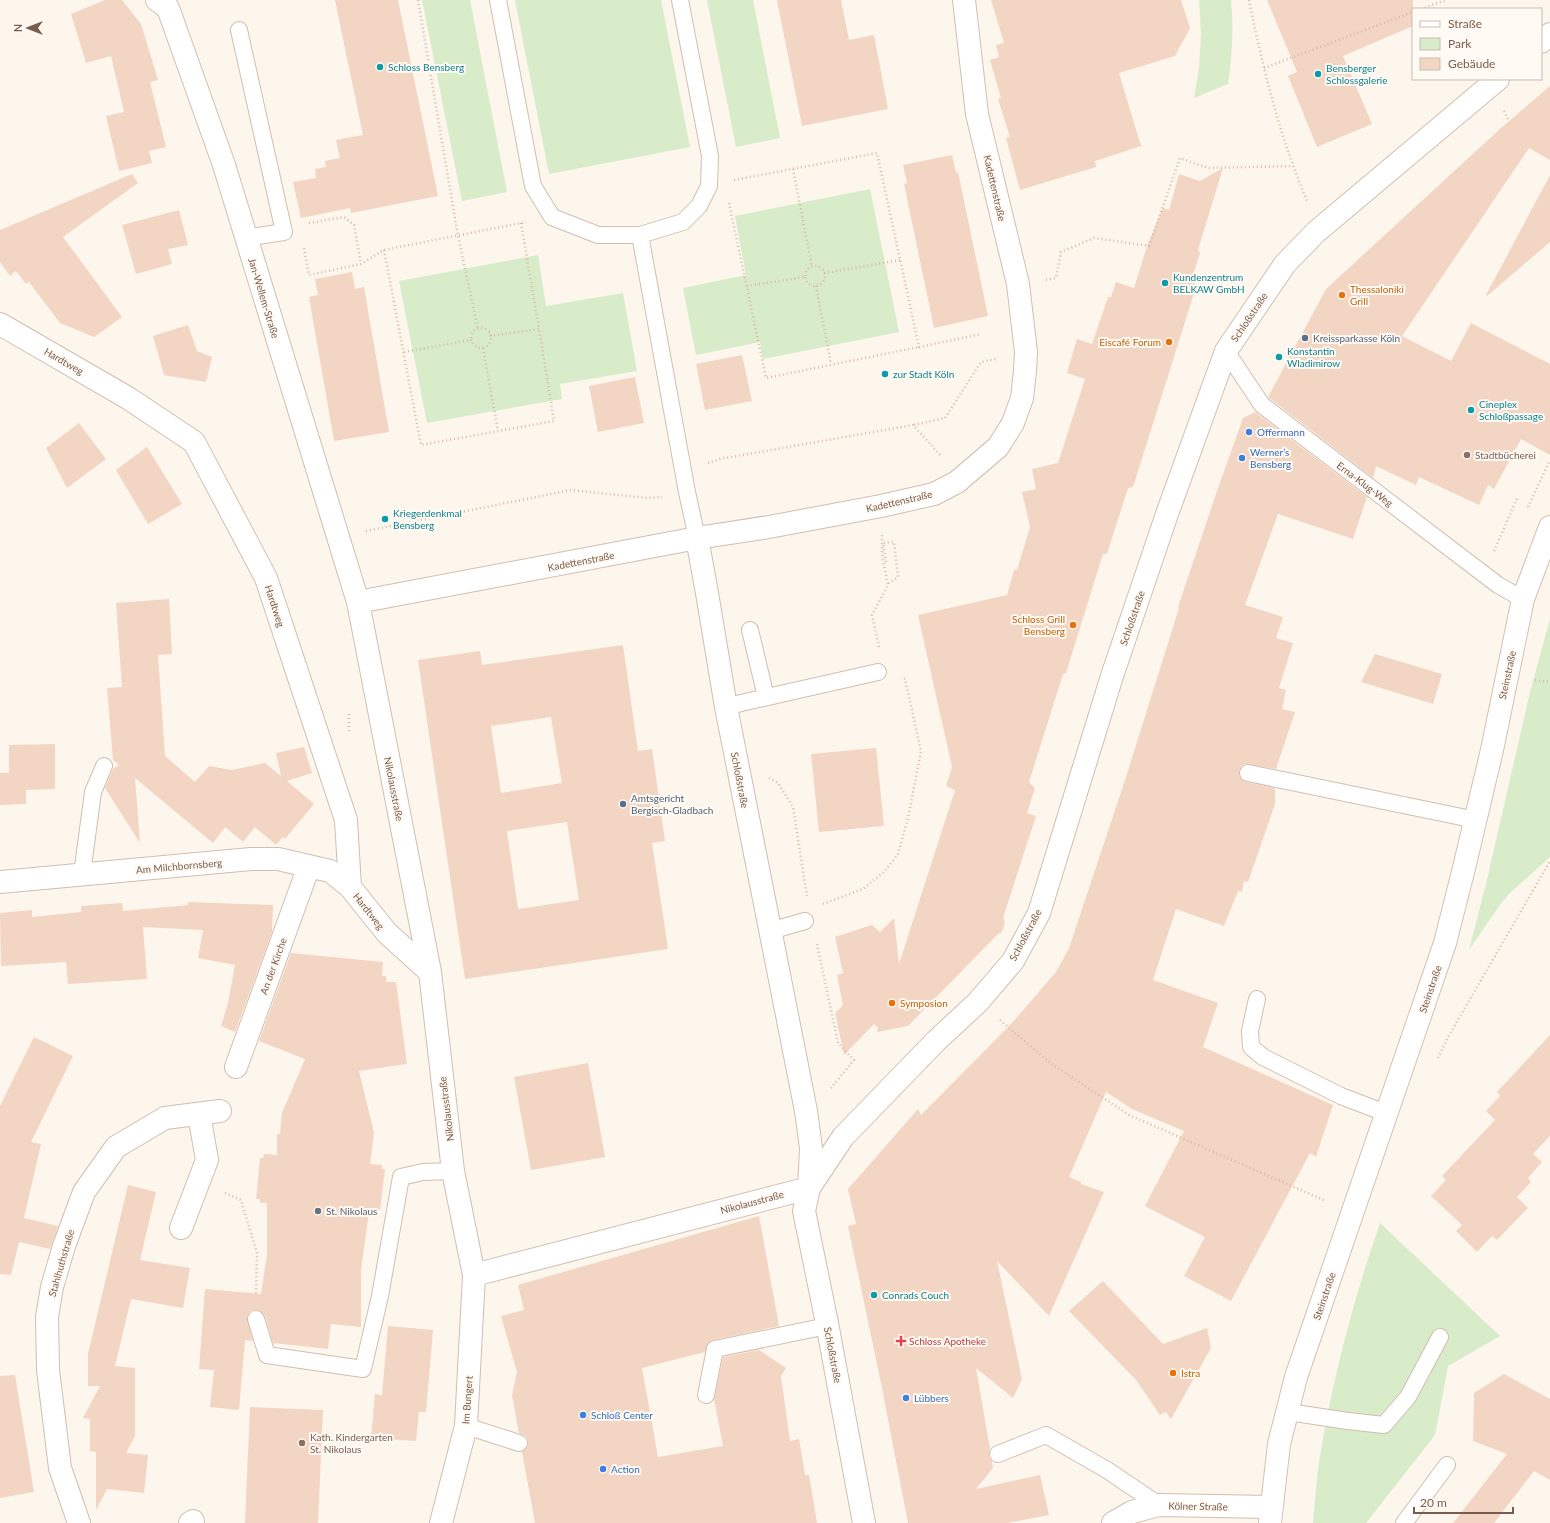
<svg xmlns="http://www.w3.org/2000/svg" width="1550" height="1523" font-family="Lato,sans-serif">
<style>
.green{fill:#d8ecc9}
.building{fill:#f3d5c3;fill-rule:evenodd}
.lines{fill:none;stroke-linecap:round;stroke-linejoin:round}
.lane-casing{stroke:#d1beb0;stroke-width:18}
.street-casing{stroke:#d1beb0;stroke-width:24}
.secondary-casing{stroke:#d6c0b0;stroke-width:24}
.path{stroke:#d9b8a5;stroke-width:2.5;stroke-dasharray:1 3;stroke-linecap:butt}
.lane{stroke:#fff;stroke-width:16}
.street{stroke:#fff;stroke-width:22}
.secondary{stroke:#fff;stroke-width:22}
.culture-dot{fill:#0f9aa8;stroke:#fffaf3;stroke-width:1.5}
.food-dot{fill:#e8710a;stroke:#fffaf3;stroke-width:1.5}
.service-dot{fill:#5c6f8a;stroke:#fffaf3;stroke-width:1.5}
.shop-dot{fill:#3f7fe0;stroke:#fffaf3;stroke-width:1.5}
.education-dot{fill:#8d6e63;stroke:#fffaf3;stroke-width:1.5}
.worship-dot{fill:#6b7280;stroke:#fffaf3;stroke-width:1.5}
.health-dot{fill:#e0444e;stroke:#fffaf3;stroke-width:1.5}
.labels{text-anchor:middle;dominant-baseline:central;stroke-width:4;stroke-linejoin:round;paint-order:stroke}
.culture-label{font-size:10px;fill:#0d838f;stroke:#fffaf3;text-anchor:start}
.street-label{font-size:10px;fill:#7a5c4d;stroke:#fffaf3}
.food-label{font-size:10px;fill:#c56008;stroke:#fffaf3;text-anchor:start}
.service-label{font-size:10px;fill:#4e5e75;stroke:#fffaf3;text-anchor:start}
.shop-label{font-size:10px;fill:#366cbe;stroke:#fffaf3;text-anchor:start}
.education-label{font-size:10px;fill:#785e54;stroke:#fffaf3;text-anchor:start}
.worship-label{font-size:10px;fill:#5b616d;stroke:#fffaf3;text-anchor:start}
.health-label{font-size:10px;fill:#be3a42;stroke:#fffaf3;text-anchor:start}
</style>
<rect width="100%" height="100%" fill="#fdf6ec"/>
<!-- green -->
<path class="green" d="M 422,0 L 470,0 L 507,192 L 462,201 Z
M 515,0 L 661,0 L 690,147 L 549,174 Z
M 707,0 L 753,0 L 780,138 L 736,147 Z
M 1199,0 L 1231,0 C 1234,28 1232,56 1228,84 L 1194,98 L 1199,68 L 1201,34 Z
M 870,189 L 899,332 L 763,359 L 760,342 L 696,355 L 683,288 L 746,275 L 735,216 Z
M 538,255 L 546,306 L 623,293 L 637,371 L 560,384 L 562,399 L 427,423 L 399,281 Z
M 1550,619 L 1550,857 L 1510,893 L 1499,906 L 1469,950 L 1487,880 L 1530,692 Z
M 1380,1223 L 1500,1336 L 1448,1366 L 1435,1435 L 1366,1523 L 1313,1523 C 1315,1503 1316,1482 1319,1462 C 1332,1381 1353,1301 1380,1223 Z"/>
<!-- building -->
<path class="building" d="M 105,0 L 122,0 L 141,24 L 158,80 L 150,82 L 166,147 L 149,151 L 152,163 L 119,171 L 106,116 L 124,112 L 111,56 L 86,63 L 71,14 Z
M 335,0 L 398,0 L 438,196 L 351,213 L 350,208 L 301,218 L 293,182 L 316,178 L 315,169 L 326,167 L 325,161 L 340,158 L 336,140 L 363,135 Z
M 777,0 L 841,0 L 849,40 L 874,35 L 888,109 L 802,126 Z
M 991,0 L 1181,0 L 1190,28 L 1175,56 L 1119,73 L 1141,146 L 1095,161 L 1096,167 L 1020,190 L 1006,138 L 1010,137 L 998,99 L 1001,98 L 990,60 L 999,57 L 996,45 L 1004,43 Z
M 1267,0 L 1413,0 L 1413,26 L 1343,56 L 1372,124 L 1317,147 L 1288,76 L 1297,72 Z
M 1550,86 L 1550,160 L 1529,148 L 1402,336 L 1451,361 L 1471,323 L 1550,364 L 1550,455 L 1521,439 L 1494,489 L 1488,485 L 1479,505 L 1419,477 L 1416,485 L 1376,466 L 1373,478 L 1268,397 L 1326,289 L 1501,128 Z
M 952,155 L 956,173 L 958,172 L 988,316 L 934,328 L 904,184 L 907,183 L 903,165 Z
M 1223,168 L 1198,250 L 1200,253 L 1192,278 L 1196,287 L 1133,487 L 1128,488 L 1107,554 L 1103,554 L 1066,673 L 1063,674 L 1029,782 L 1035,788 L 1027,813 L 1036,816 L 1003,918 L 1005,922 L 1002,932 L 998,934 L 908,1026 L 877,1032 L 878,1028 L 874,1024 L 844,1055 L 835,1013 L 843,1005 L 837,975 L 843,973 L 835,937 L 872,925 L 880,932 L 894,918 L 899,964 L 955,790 L 946,786 L 952,767 L 918,615 L 1007,595 L 1014,570 L 1017,570 L 1030,527 L 1022,492 L 1036,489 L 1032,469 L 1058,463 L 1085,379 L 1067,373 L 1077,339 L 1092,344 L 1108,297 L 1111,297 L 1116,282 L 1134,288 L 1147,246 L 1163,208 L 1169,210 L 1179,174 L 1200,181 Z
M 132,174 L 138,183 L 63,237 L 122,317 L 94,337 L 60,323 L 29,282 L 26,284 L 16,271 L 10,276 L 0,262 L 0,230 Z
M 1550,175 L 1550,242 L 1487,296 L 1486,295 Z
M 179,210 L 188,245 L 168,249 L 172,264 L 136,274 L 122,225 Z
M 352,272 L 355,289 L 364,287 L 389,432 L 334,441 L 309,297 L 318,295 L 315,279 Z
M 188,325 L 197,351 L 212,357 L 206,382 L 164,375 L 153,336 Z
M 742,355 L 752,401 L 705,410 L 696,364 Z
M 635,377 L 644,423 L 598,432 L 589,386 Z
M 1255,412 L 1367,497 L 1353,539 L 1278,514 L 1245,605 L 1283,617 L 1276,638 L 1293,643 L 1279,688 L 1286,690 L 1282,709 L 1295,712 L 1276,769 L 1245,764 L 1241,767 L 1239,771 L 1239,776 L 1246,782 L 1275,788 L 1275,804 L 1248,882 L 1244,881 L 1242,892 L 1238,891 L 1224,926 L 1176,909 L 1153,980 L 1218,1003 L 1203,1047 L 1333,1105 L 1316,1157 L 1310,1153 L 1231,1301 L 1184,1276 L 1205,1237 L 1145,1206 L 1184,1131 L 1132,1109 L 1106,1092 L 1069,1177 L 1081,1182 L 1081,1184 L 1104,1192 L 1049,1316 L 997,1261 L 1022,1379 L 1013,1398 L 976,1368 L 990,1449 L 989,1457 L 992,1461 L 993,1468 L 976,1489 L 1040,1475 L 1049,1515 L 1007,1523 L 908,1523 L 881,1383 L 848,1226 L 856,1224 L 848,1189 L 918,1109 L 921,1115 L 1012,1023 L 1056,972 L 1069,948 L 1126,777 L 1179,608 L 1178,607 L 1216,494 L 1243,418 Z
M 79,423 L 106,459 L 67,488 L 46,448 Z
M 147,447 L 182,504 L 148,524 L 116,470 Z
M 169,599 L 172,654 L 158,655 L 165,756 L 195,782 L 209,766 L 232,770 L 265,763 L 281,776 L 276,753 L 304,747 L 312,773 L 287,781 L 314,804 L 285,839 L 283,837 L 276,845 L 255,827 L 243,842 L 225,827 L 213,843 L 135,778 L 140,843 L 105,788 L 113,769 L 119,765 L 113,760 L 107,688 L 122,687 L 116,603 Z
M 623,645 L 638,751 L 652,749 L 665,841 L 652,843 L 668,949 L 465,979 L 418,660 L 480,651 L 482,665 ZM 551,717 L 562,783 L 501,793 L 491,726 ZM 567,822 L 579,900 L 518,909 L 507,831 Z
M 1375,654 L 1442,674 L 1433,704 L 1361,682 Z
M 55,744 L 55,789 L 26,790 L 26,804 L 0,805 L 0,773 L 9,773 L 9,745 Z
M 876,748 L 884,826 L 819,832 L 811,754 Z
M 188,902 L 273,905 L 272,932 L 235,1032 L 221,1026 L 228,1003 L 235,965 L 198,958 L 203,930 L 143,927 L 147,979 L 68,984 L 66,962 L 1,966 L 0,913 L 32,910 L 32,917 L 81,912 L 81,906 L 122,903 L 123,911 L 188,905 Z
M 291,953 L 383,962 L 382,976 L 386,976 L 386,982 L 396,982 L 407,1064 L 359,1071 L 374,1133 L 370,1164 L 382,1165 L 382,1169 L 385,1169 L 380,1210 L 378,1210 L 378,1213 L 369,1212 L 361,1270 L 361,1327 L 331,1324 L 328,1349 L 273,1343 L 265,1316 L 259,1310 L 253,1310 L 249,1313 L 247,1317 L 253,1341 L 245,1340 L 239,1410 L 210,1407 L 214,1370 L 199,1369 L 205,1289 L 261,1294 L 267,1255 L 267,1203 L 260,1203 L 260,1199 L 256,1199 L 260,1158 L 263,1158 L 264,1154 L 277,1155 L 277,1134 L 280,1134 L 282,1113 L 305,1059 L 259,1041 Z
M 1550,1035 L 1550,1136 L 1533,1154 L 1542,1162 L 1528,1178 L 1531,1182 L 1517,1197 L 1528,1208 L 1497,1240 L 1492,1236 L 1477,1252 L 1456,1231 L 1462,1225 L 1431,1196 L 1446,1180 L 1442,1176 L 1495,1120 L 1486,1111 L 1500,1096 L 1497,1092 Z
M 34,1037 L 73,1056 L 31,1142 L 41,1144 L 24,1218 L 58,1226 L 50,1249 L 19,1242 L 11,1275 L 0,1274 L 0,1106 Z
M 588,1063 L 605,1157 L 531,1170 L 514,1077 Z
M 128,1185 L 156,1192 L 140,1260 L 190,1268 L 183,1308 L 131,1299 L 115,1366 L 135,1368 L 135,1436 L 126,1453 L 148,1455 L 144,1493 L 107,1489 L 96,1510 L 96,1452 L 90,1451 L 90,1419 L 83,1418 L 100,1386 L 88,1386 L 88,1354 Z
M 759,1216 L 779,1326 L 713,1340 L 708,1343 L 705,1352 L 642,1368 L 658,1457 L 723,1446 L 714,1399 L 723,1357 L 759,1350 L 786,1368 L 781,1376 L 790,1441 L 799,1439 L 805,1475 L 809,1475 L 817,1523 L 535,1523 L 522,1452 L 528,1446 L 528,1441 L 526,1436 L 519,1433 L 512,1395 L 517,1372 L 501,1316 L 524,1310 L 518,1285 Z
M 1103,1281 L 1163,1344 L 1207,1328 L 1211,1348 L 1171,1419 L 1166,1412 L 1160,1415 L 1136,1380 L 1069,1311 Z
M 388,1326 L 433,1330 L 426,1412 L 419,1412 L 416,1441 L 371,1438 L 375,1394 L 382,1395 Z
M 1504,1374 L 1550,1399 L 1550,1480 L 1534,1471 L 1494,1523 L 1453,1523 L 1507,1454 L 1473,1441 L 1474,1393 Z
M 15,1375 L 34,1492 L 0,1498 L 0,1376 Z
M 250,1407 L 323,1410 L 318,1523 L 245,1523 Z"/>
<g class="lines">
<!-- lane casing -->
<g class="lane-casing">
<path id="lane" d="M 498,0 L 533,186 L 552,217 L 598,235 L 640,235 L 683,222 L 699,206 L 709,186 L 710,156 L 680,0
M 239,30 L 284,232 L 245,238
M 640,235 L 687,492 L 697,538
M 1226,351 L 1262,405 L 1498,585 L 1523,599
M 750,630 L 766,697
M 726,707 L 741,703 L 878,672
M 1248,773 L 1476,820
M 82,874 L 93,792 L 104,766
M 770,931 L 805,921
M 1257,999 L 1250,1031 L 1251,1047 L 1263,1057 L 1341,1096 L 1388,1114
M 256,1319 L 267,1355 L 363,1369 L 380,1296 L 401,1177 L 423,1172 L 453,1171
M 706,1395 L 715,1349 L 827,1326
M 1288,1412 L 1348,1421 L 1384,1425 L 1408,1397 L 1440,1337
M 466,1426 L 519,1443
M 998,1454 L 1046,1435 L 1107,1470 L 1159,1505
M 1404,1523 L 1447,1465"/>
</g>
<!-- street casing -->
<g class="street-casing">
<path id="street" d="M 157,0 L 168,8 L 224,165 L 358,602 L 430,972 L 453,1171 L 474,1275 L 466,1426 L 441,1523
M 1541,42 L 1550,34
M 0,324 L 128,398 L 194,442 L 266,578 L 346,820 L 350,887 L 387,933 L 430,972
M 697,538 L 707,593 L 726,707 L 806,1111 L 811,1148 L 809,1188 L 804,1211 L 827,1323 L 864,1523
M 358,602 L 697,538 L 769,527 L 881,506 L 934,494 L 957,482 L 998,447 L 1013,423 L 1022,398 L 1025,371 L 1026,352 L 1018,284 L 977,114 L 964,0
M 0,882 L 251,859 L 278,859 L 330,871 L 350,887
M 236,1067 L 309,866
M 809,1188 L 843,1137 L 936,1041 L 978,1002 L 1013,961 L 1039,913 L 1112,676 L 1167,514 L 1226,351 L 1285,264 L 1316,232 L 1498,79
M 181,1228 L 207,1160 L 199,1114
M 474,1275 L 809,1188
M 79,1523 L 60,1468 L 48,1370 L 47,1317 L 52,1287 L 64,1246 L 84,1192 L 116,1147 L 165,1118 L 220,1111
M 190,1523 L 193,1521
M 1113,1523 L 1132,1512 L 1159,1505 L 1271,1507"/>
</g>
<!-- secondary casing -->
<g class="secondary-casing">
<path id="secondary" d="M 1270,1523 L 1279,1444 L 1296,1377 L 1445,943 L 1464,868 L 1492,750 L 1523,599 L 1550,527"/>
</g>
<!-- path -->
<path class="path" d="M 418,0 L 458,236 L 478,329
M 1249,0 C 1263,69 1280,138 1308,203
M 1421,9 L 1446,0
M 1264,68 L 1413,12
M 1504,111 L 1509,121
M 793,169 L 812,267
M 734,180 L 877,153 L 919,347 L 981,334
M 729,203 L 766,378 L 919,347
M 309,223 L 344,217 L 354,225 L 361,264
M 304,248 L 309,275 L 361,264 L 384,250 L 526,222
M 384,250 L 421,445 L 554,421 L 539,329
M805 276a10 10 0 1 1 20 0a10 10 0 1 1-20 0Z
M 824,273 L 901,260
M 1046,280 L 1056,278 L 1061,252 L 1094,238 L 1149,246 L 1180,158 L 1208,168 L 1293,166
M 747,286 L 805,277
M 816,286 L 831,364
M471 338a10 10 0 1 1 20 0a10 10 0 1 1-20 0Z
M 490,336 L 539,329 L 521,223
M 483,348 L 498,431
M 404,352 L 471,340
M 914,425 L 945,418 L 981,362 L 996,359
M 708,463 L 720,459 L 913,425 L 942,457
M 1528,507 L 1550,460
M 366,531 L 571,490 L 647,498 L 662,497
M 1494,551 L 1518,496
M 886,562 L 883,543 L 894,542 L 898,577 L 888,584
M 879,647 L 872,615 L 888,585 L 882,555 L 882,535
M 1535,680 L 1550,682
M 349,731 L 349,714
M 769,778 L 778,783 L 793,807 L 807,896
M 823,904 L 863,889 L 885,871 L 898,854 L 908,818 L 921,751 L 905,679 L 903,678
M 817,944 L 838,1043 L 854,1060 L 831,1088
M 1000,1020 L 1050,1063 L 1129,1115 L 1326,1201
M 1438,1058 L 1447,1039 L 1550,861
M 225,1193 L 241,1200 L 257,1253 L 256,1295"/>
<!-- lane -->
<use href="#lane" class="lane"/>
<!-- street -->
<use href="#street" class="street"/>
<!-- secondary -->
<use href="#secondary" class="secondary"/>
</g>
<!-- markers -->
<g class="culture-dot">
<circle cx="380" cy="67" r="4"/>
<circle cx="1318" cy="74" r="4"/>
<circle cx="1165" cy="283" r="4"/>
<circle cx="1279" cy="357" r="4"/>
<circle cx="885" cy="374" r="4"/>
<circle cx="1471" cy="410" r="4"/>
<circle cx="385" cy="519" r="4"/>
<circle cx="874" cy="1295" r="4"/>
</g>
<g class="food-dot">
<circle cx="1342" cy="295" r="4"/>
<circle cx="1169" cy="342" r="4"/>
<circle cx="1073" cy="625" r="4"/>
<circle cx="892" cy="1003" r="4"/>
<circle cx="1173" cy="1373" r="4"/>
</g>
<g class="service-dot">
<circle cx="1305" cy="338" r="4"/>
<circle cx="623" cy="804" r="4"/>
</g>
<g class="shop-dot">
<circle cx="1249" cy="432" r="4"/>
<circle cx="1242" cy="458" r="4"/>
<circle cx="906" cy="1398" r="4"/>
<circle cx="583" cy="1415" r="4"/>
<circle cx="603" cy="1469" r="4"/>
</g>
<g class="education-dot">
<circle cx="1467" cy="455" r="4"/>
<circle cx="302" cy="1443" r="4"/>
</g>
<circle class="worship-dot" cx="318" cy="1211" r="4"/>
<path class="health-dot" d="M899 1335h4v4h4v4h-4v4h-4v-4h-4v-4h4z"/>
<g class="labels">
<!-- culture labels -->
<g class="culture-label">
<text x="388" y="67">Schloss Bensberg</text>
<text x="1326" y="68">Bensberger<tspan x="1326" dy="12">Schlossgalerie</tspan></text>
<text x="1173" y="277">Kundenzentrum<tspan x="1173" dy="12">BELKAW GmbH</tspan></text>
<text x="1287" y="351">Konstantin<tspan x="1287" dy="12">Wladimirow</tspan></text>
<text x="893" y="374">zur Stadt Köln</text>
<text x="1479" y="404">Cineplex<tspan x="1479" dy="12">Schloßpassage</tspan></text>
<text x="393" y="513">Kriegerdenkmal<tspan x="393" dy="12">Bensberg</tspan></text>
<text x="882" y="1295">Conrads Couch</text>
</g>
<!-- street labels -->
<g class="street-label">
<text transform="translate(995 188) rotate(77)">Kadettenstraße</text>
<text transform="translate(264 298) rotate(73)">Jan-Wellem-Straße</text>
<text transform="translate(1249 317) rotate(-56)">Schloßstraße</text>
<text transform="translate(64 361) rotate(30)">Hardtweg</text>
<text transform="translate(1365 484) rotate(37)">Erna-Klug-Weg</text>
<text transform="translate(899 501) rotate(-13)">Kadettenstraße</text>
<text transform="translate(581 561) rotate(-11)">Kadettenstraße</text>
<text transform="translate(275 606) rotate(72)">Hardtweg</text>
<text transform="translate(1132 618) rotate(-71)">Schloßstraße</text>
<text transform="translate(1507 675) rotate(-78)">Steinstraße</text>
<text transform="translate(740 780) rotate(79)">Schloßstraße</text>
<text transform="translate(394 789) rotate(79)">Nikolausstraße</text>
<text transform="translate(179 866) rotate(-5)">Am Milchbornsberg</text>
<text transform="translate(369 911) rotate(52)">Hardtweg</text>
<text transform="translate(1025 935) rotate(-62)">Schloßstraße</text>
<text transform="translate(273 966) rotate(-70)">An der Kirche</text>
<text transform="translate(1430 989) rotate(-71)">Steinstraße</text>
<text transform="translate(446 1109) rotate(-97)">Nikolausstraße</text>
<text transform="translate(752 1202) rotate(-15)">Nikolausstraße</text>
<text transform="translate(61 1263) rotate(-74)">Stahlhuthstraße</text>
<text transform="translate(1324 1296) rotate(-71)">Steinstraße</text>
<text transform="translate(833 1355) rotate(79)">Schloßstraße</text>
<text transform="translate(467 1400) rotate(-86)">Im Bungert</text>
<text transform="translate(1198 1506) rotate(1)">Kölner Straße</text>
</g>
<!-- food labels -->
<g class="food-label">
<text x="1350" y="289">Thessaloniki<tspan x="1350" dy="12">Grill</tspan></text>
<text x="1161" y="342" text-anchor="end">Eiscafé Forum</text>
<text x="1065" y="619" text-anchor="end">Schloss Grill<tspan x="1065" dy="12">Bensberg</tspan></text>
<text x="900" y="1003">Symposion</text>
<text x="1181" y="1373">Istra</text>
</g>
<!-- service labels -->
<g class="service-label">
<text x="1313" y="338">Kreissparkasse Köln</text>
<text x="631" y="798">Amtsgericht<tspan x="631" dy="12">Bergisch-Gladbach</tspan></text>
</g>
<!-- shop labels -->
<g class="shop-label">
<text x="1257" y="432">Offermann</text>
<text x="1250" y="452">Werner’s<tspan x="1250" dy="12">Bensberg</tspan></text>
<text x="914" y="1398">Lübbers</text>
<text x="591" y="1415">Schloß Center</text>
<text x="611" y="1469">Action</text>
</g>
<!-- education labels -->
<g class="education-label">
<text x="1475" y="455">Stadtbücherei</text>
<text x="310" y="1437">Kath. Kindergarten<tspan x="310" dy="12">St. Nikolaus</tspan></text>
</g>
<!-- worship labels -->
<g class="worship-label">
<text x="326" y="1211">St. Nikolaus</text>
</g>
<!-- health labels -->
<g class="health-label">
<text x="909" y="1341">Schloss Apotheke</text>
</g>
</g>
<!-- legend -->
<rect x="1412" y="8" width="130" height="72" fill="#fffaf3" stroke="#cabbb1"/>
<rect x="1420" y="21" width="20" height="6" fill="#ffffff" stroke="#cabbb1"/>
<text x="1448" y="28" font-size="12" fill="#7a5c4d">Straße</text>
<rect x="1420" y="38" width="20" height="12" fill="#d8ecc9" stroke="#cabbb1"/>
<text x="1448" y="48" font-size="12" fill="#7a5c4d">Park</text>
<rect x="1420" y="58" width="20" height="12" fill="#f3d5c3" stroke="#cabbb1"/>
<text x="1448" y="68" font-size="12" fill="#7a5c4d">Gebäude</text>
<!-- north arrow -->
<g transform="translate(28 28) rotate(270)" stroke="#fffaf3" stroke-width="3" paint-order="stroke">
<path d="M0-3L7 15L0 10L-7 15Z" fill="#7a5c4d"/>
<text y="-6" font-size="11" font-weight="bold" text-anchor="middle" fill="#7a5c4d">N</text>
</g>
<!-- scale -->
<path d="M1414 1507v6h99v-6" fill="none" stroke="#7a5c4d" stroke-width="2"/>
<text x="1420" y="1507" font-size="12" fill="#7a5c4d" stroke="#fffaf3" stroke-width="3" paint-order="stroke">20 m</text>
</svg>
